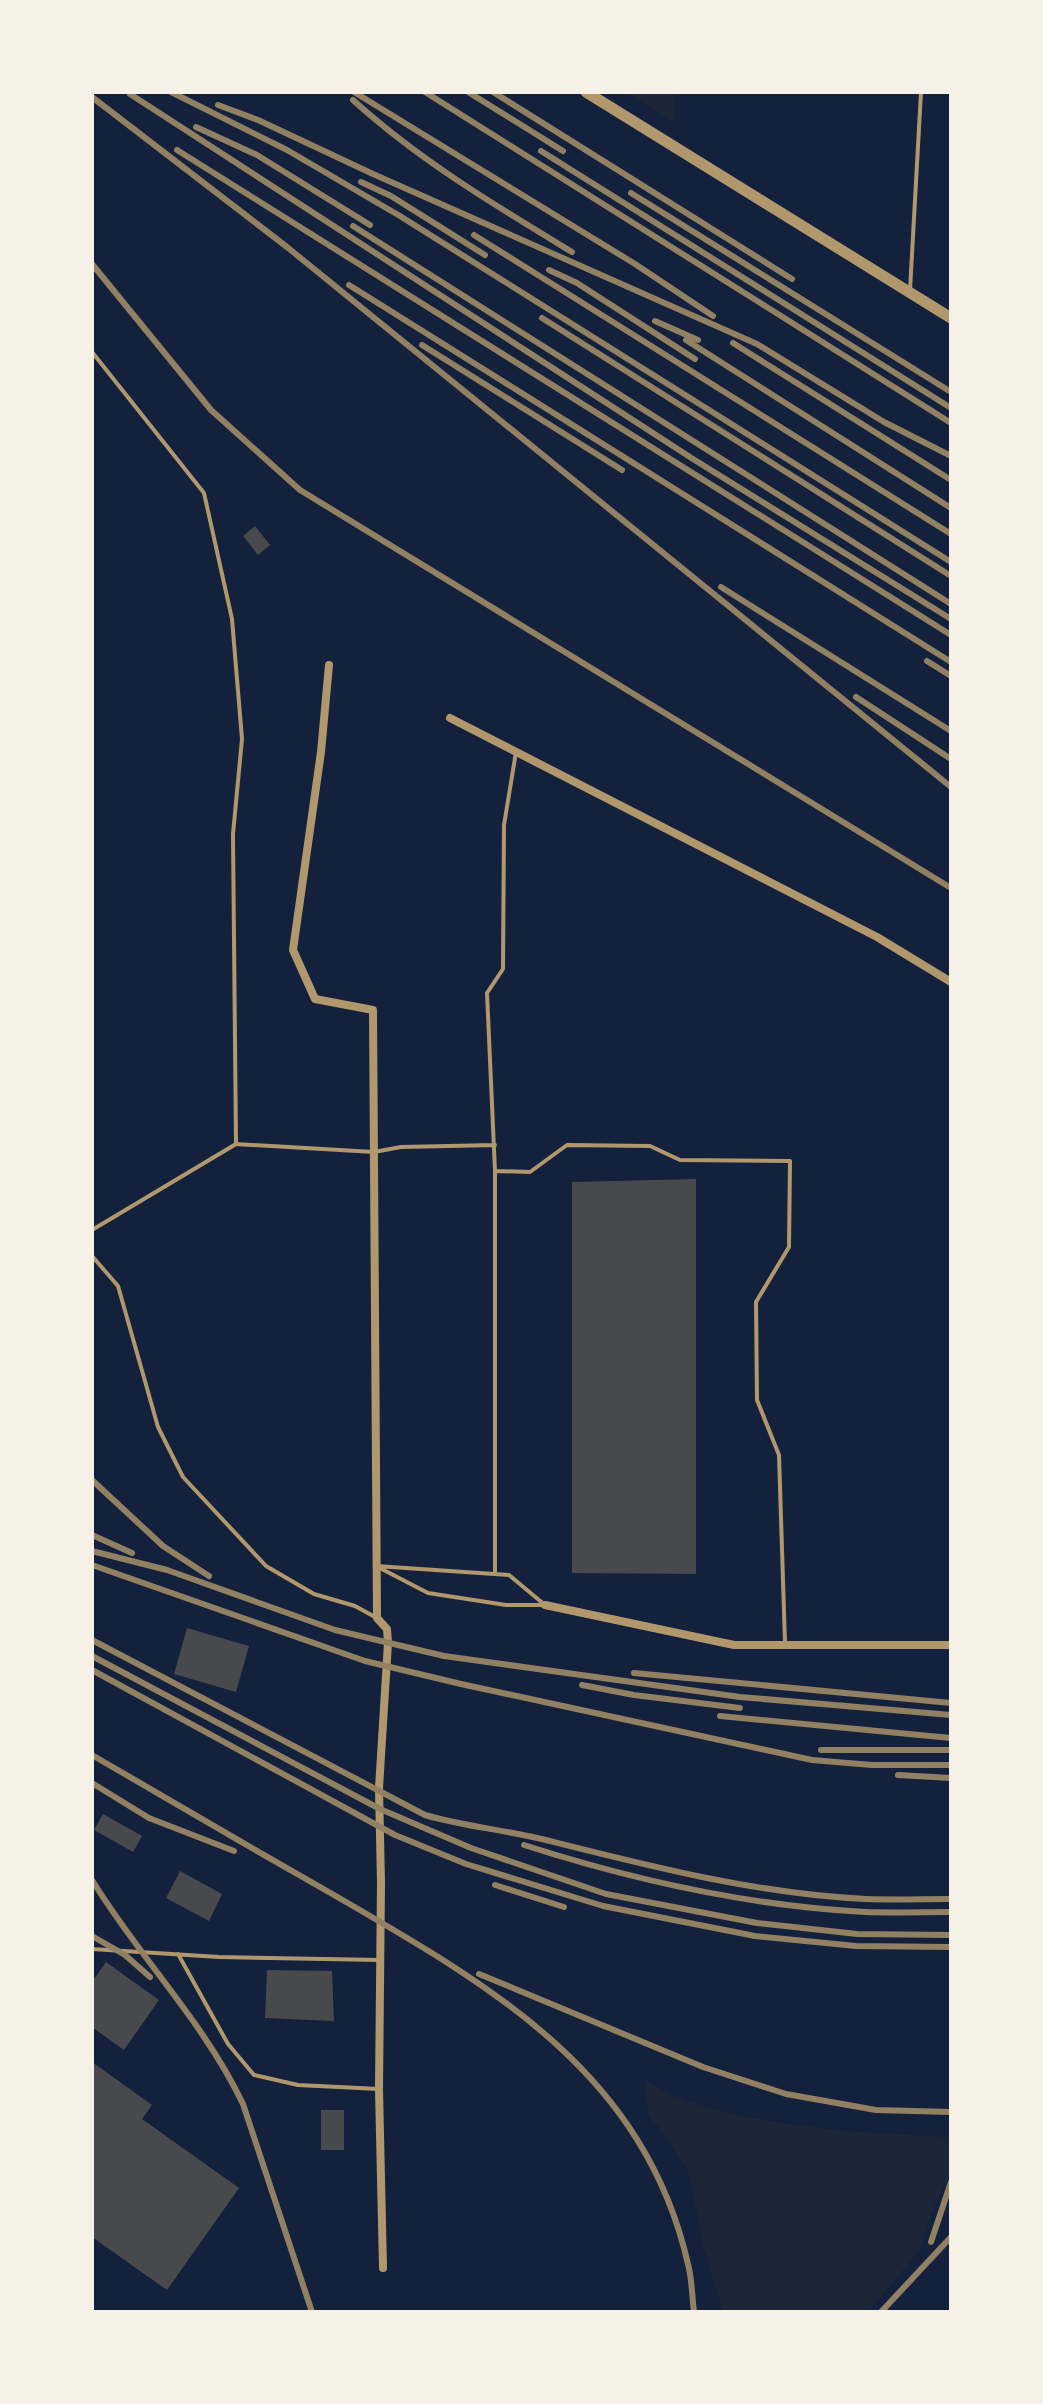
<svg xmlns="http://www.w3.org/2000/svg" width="1043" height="2404" font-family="Figtree,sans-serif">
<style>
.green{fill:#1d2539}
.building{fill:#48494c}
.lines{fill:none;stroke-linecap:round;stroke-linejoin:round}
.service{stroke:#b1986c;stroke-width:4}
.minor{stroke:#b1986c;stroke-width:8}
.tertiary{stroke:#b1986c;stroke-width:11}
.rail{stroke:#918062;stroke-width:6}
</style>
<rect width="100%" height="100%" fill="#14213d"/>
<!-- green -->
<path class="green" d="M 626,92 L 674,92 L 674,123 Z
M 645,2081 C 657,2087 670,2095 683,2099 C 759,2127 871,2134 951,2137 L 951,2173 L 932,2212 L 919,2251 L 868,2312 L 723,2312 L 704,2249 L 689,2174 L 669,2140 L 649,2116 Z"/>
<!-- building -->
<path class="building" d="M 255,526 L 270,545 L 258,555 L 243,536 Z
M 696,1179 L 696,1574 L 572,1573 L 572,1182 Z
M 187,1628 L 249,1646 L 236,1692 L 174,1674 Z
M 103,1814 L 142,1836 L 133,1852 L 94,1830 Z
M 180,1871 L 222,1894 L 209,1921 L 166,1898 Z
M 106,1962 L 159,2000 L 124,2050 L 92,2027 L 92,1982 Z
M 267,1970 L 332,1971 L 334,2021 L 265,2018 Z
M 92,2062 L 152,2105 L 142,2119 L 239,2188 L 167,2290 L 92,2237 Z
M 321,2110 L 344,2110 L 344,2150 L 321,2150 Z"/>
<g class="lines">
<!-- service -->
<path class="service" d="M 910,290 L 921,92
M 92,352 L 204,493 L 232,619 L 242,739 L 233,834 L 236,1144 L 92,1230
M 236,1144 L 374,1152 L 401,1147 L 495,1145
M 495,1171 L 530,1172 L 567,1145 L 650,1146 L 680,1160 L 790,1161 L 789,1247 L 756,1302 L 757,1400 L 779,1455 L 785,1643
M 92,1256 L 118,1286 L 158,1427 L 183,1477 L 266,1566 L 314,1594 L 355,1606 L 375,1617
M 376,1566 L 509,1575 L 545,1605 L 506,1605 L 428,1593 Z
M 495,1574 L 495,1171 L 487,993 L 503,969 L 504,825 L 516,752
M 92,1949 L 219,1957 L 380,1960
M 178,1954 L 228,2044 L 254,2075 L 298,2085 L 379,2089"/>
<!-- minor -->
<path class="minor" d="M 329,665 L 321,752 L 293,950 L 315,999 L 373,1010 L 377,1618 L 387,1629 L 388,1643 L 379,1788 L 381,1883 L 379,2089 L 383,2268
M 450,718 L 877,937 L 951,982
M 545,1605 L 734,1645 L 951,1645"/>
<!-- tertiary -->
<path class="tertiary" d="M 586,92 L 951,318"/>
<!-- rail -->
<path class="rail" d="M 171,92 L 287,150 L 400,216 L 951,562
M 354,92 L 635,264 L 713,316
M 425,92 L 951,423
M 468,92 L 563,151
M 493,92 L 792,279
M 130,94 L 693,459 L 951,619
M 92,97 L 287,247 L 951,787
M 353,100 C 419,160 496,206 572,252
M 218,105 L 258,120 L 373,174 L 757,344 L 884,422 L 951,456
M 196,127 L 257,155 L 370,225
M 177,150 L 951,635
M 541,151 L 951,408
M 361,182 L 391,196 L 485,255
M 631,193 L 951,392
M 353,226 L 951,604
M 474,235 L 951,534
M 92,264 L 211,410 L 300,490 L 951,888
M 549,270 L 577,283 L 695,359
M 349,285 L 951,662
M 542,318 L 951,576
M 655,321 L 698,340
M 686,340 L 951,508
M 733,343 L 951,480
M 422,345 L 622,470
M 721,587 L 951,731
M 927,661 L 951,676
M 856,697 L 951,759
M 92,1480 L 163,1546 L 209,1576
M 92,1535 L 132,1553
M 92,1551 L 167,1570 L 335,1630 L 444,1656 L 740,1697 L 951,1715
M 92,1565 L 365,1661 L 461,1684 L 812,1760 L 872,1765 L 951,1765
M 92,1640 L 425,1815 C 466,1827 508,1830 550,1841 C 653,1867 759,1894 866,1899 C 894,1900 923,1899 951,1899
M 92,1656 L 380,1809 L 471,1848 L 606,1894 L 757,1923 L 857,1934 L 951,1935
M 92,1670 L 395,1835 L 466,1864 L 603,1906 L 755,1936 L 856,1946 L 951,1947
M 634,1673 L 951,1703
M 582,1685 L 634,1695 L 740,1708
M 720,1716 L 951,1738
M 821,1750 L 951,1750
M 92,1755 C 172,1802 253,1849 334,1895 C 491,1986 644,2072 688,2264 C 692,2279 692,2296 694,2312
M 898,1775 L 951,1778
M 92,1783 L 149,1818 L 234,1851
M 524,1845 C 633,1880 750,1906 865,1912 C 894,1913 923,1912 951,1912
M 92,1880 C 139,1957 204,2022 243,2104 L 312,2312
M 495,1885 L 564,1907
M 92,1936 L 125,1955 L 150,1977
M 479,1974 L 703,2067 L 786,2094 L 876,2110 L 951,2112
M 931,2242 L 951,2182
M 881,2312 L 951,2237"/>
</g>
<!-- border -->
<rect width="1043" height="2404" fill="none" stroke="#f6f1e7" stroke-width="188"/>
</svg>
